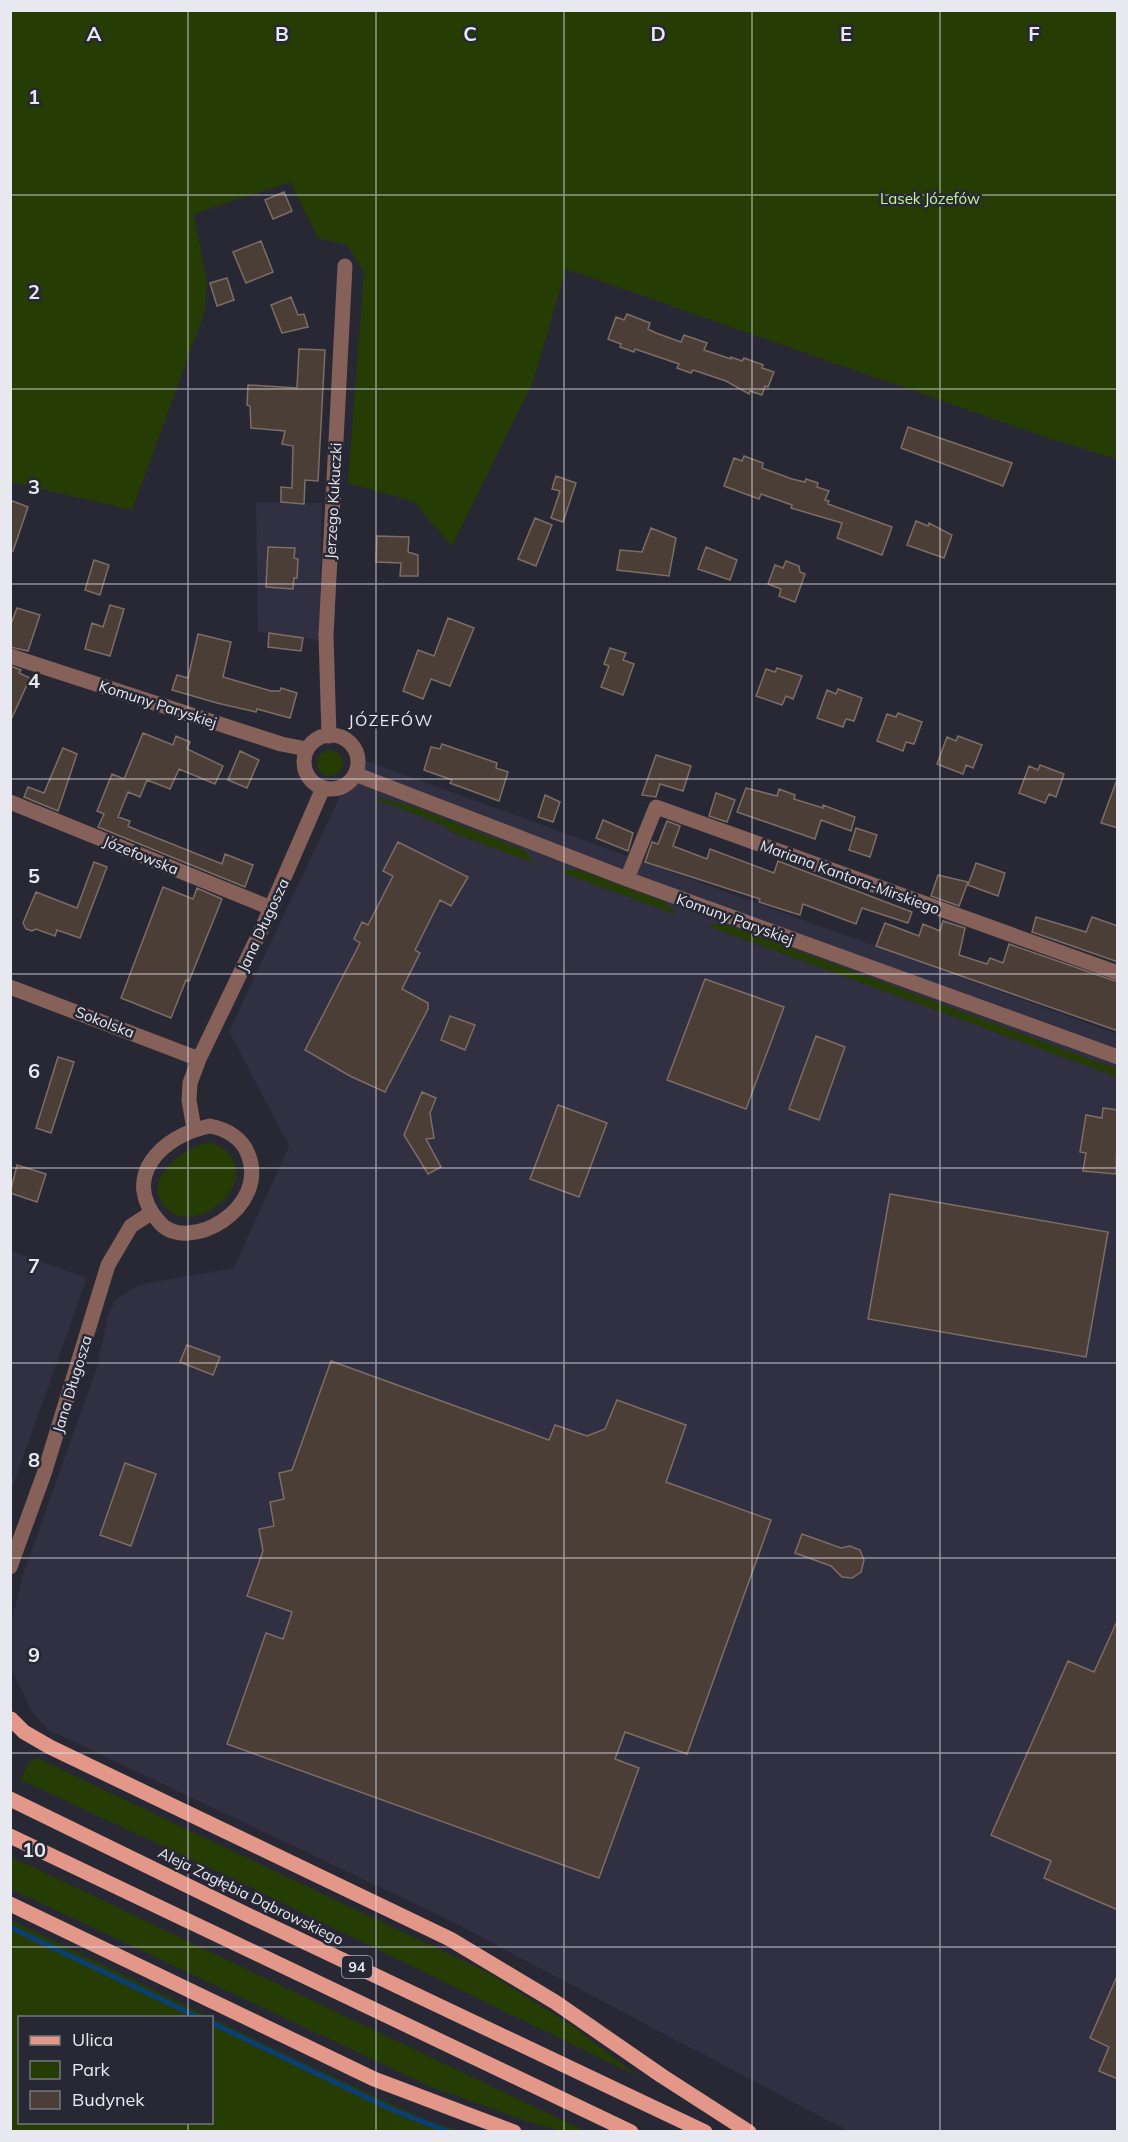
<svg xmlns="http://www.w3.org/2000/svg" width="1128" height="2142" font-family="Mulish,sans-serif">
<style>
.built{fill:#303042}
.green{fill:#253c05;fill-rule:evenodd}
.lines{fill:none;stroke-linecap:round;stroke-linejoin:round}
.stream{stroke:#0b3e77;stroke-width:5}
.building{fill:#4b3e36;stroke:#7c6d65;stroke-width:1.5}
.minor{stroke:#856159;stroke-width:15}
.major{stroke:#e29788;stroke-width:15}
.grid{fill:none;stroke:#e8e8f0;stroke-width:1.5;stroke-opacity:0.55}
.labels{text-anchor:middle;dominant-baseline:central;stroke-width:5;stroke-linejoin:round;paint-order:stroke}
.shield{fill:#272834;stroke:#aeaeb8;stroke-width:1.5}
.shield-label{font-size:14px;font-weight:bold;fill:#e8e8f0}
.park-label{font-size:15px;fill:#c4f792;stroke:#272834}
.street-label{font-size:15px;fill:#e8e8f0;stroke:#272834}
.neighbourhood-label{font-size:16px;letter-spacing:1.5px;fill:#e8e8f0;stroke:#272834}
.grid-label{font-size:20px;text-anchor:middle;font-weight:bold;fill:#e8e8f0;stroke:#272834;stroke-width:5;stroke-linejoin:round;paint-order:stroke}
</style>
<rect width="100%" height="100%" fill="#272834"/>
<!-- built -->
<path class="built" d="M 256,502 L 322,503 L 319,640 L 258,632 Z
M 358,758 L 1117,1034 L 1117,2131 L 848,2131 L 447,1919 L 47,1729 L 31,1710 L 11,1668 L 11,1623 L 23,1575 L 97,1367 L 108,1315 L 115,1300 L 138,1285 L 234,1268 L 289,1146 L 229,1031 Z
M 11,1251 L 87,1278 L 11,1491 L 10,1251 Z"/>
<!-- green -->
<path class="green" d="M 11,10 L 1117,11 L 1117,459 L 1048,438 L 566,269 L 533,382 L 452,546 L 414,502 L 348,483 L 364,272 L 347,245 L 318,238 L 290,182 L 194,214 L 207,283 L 204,314 L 132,510 L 11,482 Z
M317 763a13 13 0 1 1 26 0a13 13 0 1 1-26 0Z
M 379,798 L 415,807 L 525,851 L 534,863 L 451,832 L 443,825 L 378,800 Z
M 576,869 L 665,902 L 677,915 L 561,872 Z
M 713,924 L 725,924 L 1117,1069 L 1117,1077 L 708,926 Z
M 210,1142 C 276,1169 203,1236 171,1212 C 134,1184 183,1147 210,1142 Z
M 37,1758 L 489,1973 L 571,2025 L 639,2077 L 225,1875 L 21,1780 L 28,1763 Z
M 10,1856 L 585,2131 L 562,2131 L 523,2120 L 429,2086 L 11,1889 Z
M 11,1920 L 295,2059 L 428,2121 L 460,2131 L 11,2131 ZM 20,2018 L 212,2018 L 212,2122 L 20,2122 Z"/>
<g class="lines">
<!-- stream -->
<path class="stream" d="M 10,1927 L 200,2018
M 212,2023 L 393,2110 L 449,2132"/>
</g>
<!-- building -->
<path class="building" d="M 284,192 L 292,211 L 273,219 L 265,200 Z
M 261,241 L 273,272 L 246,283 L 233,252 Z
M 227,278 L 234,300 L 217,306 L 210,283 Z
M 291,297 L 298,315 L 304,314 L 308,327 L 282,333 L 271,305 Z
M 627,314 L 650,323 L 648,329 L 656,333 L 681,342 L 684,335 L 707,343 L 704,350 L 731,359 L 731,357 L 742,361 L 744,358 L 763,365 L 762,368 L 774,372 L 768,387 L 765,386 L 762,395 L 750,391 L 749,394 L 726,381 L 693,370 L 691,373 L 677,368 L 679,364 L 635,349 L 634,352 L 620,347 L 621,344 L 608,339 L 616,317 L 624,320 Z
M 299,349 L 325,350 L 318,481 L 305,480 L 304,504 L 281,502 L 281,487 L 292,488 L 293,446 L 282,444 L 285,431 L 251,428 L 250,406 L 247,405 L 248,385 L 297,388 Z
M 908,427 L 1012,463 L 1003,486 L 901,448 Z
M 744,456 L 763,463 L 762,468 L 792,479 L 805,482 L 806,479 L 818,483 L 817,487 L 829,491 L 825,500 L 829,501 L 828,504 L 892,527 L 882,555 L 837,538 L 842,523 L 791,508 L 792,505 L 761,494 L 759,499 L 724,486 L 734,458 L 742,461 Z
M 556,476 L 576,483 L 563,522 L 551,518 L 560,491 L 552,489 Z
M 10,500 L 28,507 L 13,551 L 10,550 Z
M 535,518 L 552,525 L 536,566 L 518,559 Z
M 916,521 L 928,526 L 929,523 L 952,535 L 944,558 L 907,545 Z
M 651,528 L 676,538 L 669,576 L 617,570 L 620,550 L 642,552 Z
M 377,536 L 409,537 L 408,552 L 418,555 L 418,576 L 400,576 L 401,563 L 376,562 Z
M 268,547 L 295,548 L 294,558 L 298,559 L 297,578 L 294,578 L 293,589 L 266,587 Z
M 706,547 L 737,560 L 730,580 L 698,569 Z
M 94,560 L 109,565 L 100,595 L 85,590 Z
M 786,561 L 799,566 L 800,572 L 805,574 L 795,602 L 779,596 L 781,589 L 768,584 L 775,565 L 783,568 Z
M 110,605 L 124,609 L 110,656 L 85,649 L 92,623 L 103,627 Z
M 17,608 L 40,615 L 28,651 L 10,647 L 10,627 Z
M 448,618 L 474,628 L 450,686 L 431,679 L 423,699 L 403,691 L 418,650 L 434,656 Z
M 269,633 L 303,638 L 301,651 L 268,647 Z
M 198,634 L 231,642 L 223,677 L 271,691 L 280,691 L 281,688 L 297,693 L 290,718 L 257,709 L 256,712 L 217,703 L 172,690 L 177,675 L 188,678 Z
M 610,648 L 626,653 L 623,660 L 634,664 L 623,695 L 601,687 L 609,666 L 604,664 Z
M 10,666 L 21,670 L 19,673 L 30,678 L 10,722 Z
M 777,668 L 802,676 L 793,699 L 786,696 L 782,705 L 756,696 L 766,669 L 775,672 Z
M 838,689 L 862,698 L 854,721 L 846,719 L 843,727 L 817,718 L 827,690 L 836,694 Z
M 898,713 L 922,722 L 914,744 L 906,742 L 903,751 L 877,741 L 887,714 L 896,717 Z
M 143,733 L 173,745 L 176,736 L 190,742 L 187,749 L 223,766 L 215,784 L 179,769 L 170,789 L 147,780 L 140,797 L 128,792 L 118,817 L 130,821 L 128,826 L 137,830 L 222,864 L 225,854 L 253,865 L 245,887 L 98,827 L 104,814 L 97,811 L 112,774 L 124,779 Z
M 958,736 L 982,745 L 973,768 L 966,765 L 963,774 L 937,764 L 947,737 L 956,741 Z
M 442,744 L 497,763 L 496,768 L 508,772 L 499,801 L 450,783 L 452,780 L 424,770 L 431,747 L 440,749 Z
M 63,748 L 77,754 L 58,811 L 24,797 L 28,787 L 44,793 Z
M 240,751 L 259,760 L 247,788 L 228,780 Z
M 656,755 L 691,766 L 683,791 L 660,784 L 656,797 L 642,795 Z
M 1040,765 L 1064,774 L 1056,797 L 1049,794 L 1045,803 L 1019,793 L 1029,766 L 1038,770 Z
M 1116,782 L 1118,782 L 1118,828 L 1101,823 Z
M 746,788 L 777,796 L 779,789 L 795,795 L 794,799 L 823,808 L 823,805 L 855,817 L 851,831 L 821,820 L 815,839 L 737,812 Z
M 716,793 L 735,800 L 727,822 L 709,816 Z
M 545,795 L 560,802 L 553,822 L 538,817 Z
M 603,820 L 633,833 L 628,851 L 596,838 Z
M 667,821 L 680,826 L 673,846 L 707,859 L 710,849 L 774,873 L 778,861 L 912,912 L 908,923 L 862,908 L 856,924 L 803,904 L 800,915 L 759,902 L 760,899 L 645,862 L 652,842 L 658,844 Z
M 856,828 L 877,835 L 870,857 L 849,850 Z
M 398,842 L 468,877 L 451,906 L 440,900 L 415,950 L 420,953 L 402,989 L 428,1003 L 428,1009 L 385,1092 L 350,1076 L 305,1050 L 360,943 L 354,939 L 362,922 L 368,925 L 393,876 L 383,871 Z
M 94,862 L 107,867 L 80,938 L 57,930 L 55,936 L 36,929 L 32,931 L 26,929 L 23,923 L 36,892 L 77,908 Z
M 976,863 L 1005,873 L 998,896 L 968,885 Z
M 938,875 L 968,882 L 959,906 L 931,896 Z
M 163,887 L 193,899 L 197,888 L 222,899 L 189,981 L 186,980 L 171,1018 L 121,998 Z
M 1036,917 L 1086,932 L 1092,917 L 1118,926 L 1118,962 L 1032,932 Z
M 943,921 L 965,928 L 959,955 L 987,964 L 990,958 L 1003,963 L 1009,944 L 1118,982 L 1118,1031 L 876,946 L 885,923 L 919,936 L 923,924 L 940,931 Z
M 705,979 L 784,1007 L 746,1109 L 667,1080 Z
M 450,1016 L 475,1025 L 465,1050 L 441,1040 Z
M 816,1036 L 845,1047 L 819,1120 L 789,1109 Z
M 58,1057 L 74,1062 L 51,1133 L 36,1128 Z
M 422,1092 L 436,1098 L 430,1113 L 434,1138 L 426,1139 L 441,1167 L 428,1174 L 404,1135 Z
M 558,1105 L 607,1123 L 579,1197 L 530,1179 Z
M 1103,1108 L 1118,1110 L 1116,1174 L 1083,1171 L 1086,1153 L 1080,1152 L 1086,1115 L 1102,1118 Z
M 17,1165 L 46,1174 L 37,1202 L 10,1193 Z
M 890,1194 L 1108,1232 L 1086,1357 L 868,1319 Z
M 187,1345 L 220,1357 L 213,1375 L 180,1362 Z
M 331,1361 L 549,1440 L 555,1425 L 587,1436 L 605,1429 L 617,1400 L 686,1425 L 666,1482 L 771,1520 L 687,1754 L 625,1732 L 615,1759 L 639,1768 L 599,1878 L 227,1744 L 266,1633 L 283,1639 L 292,1612 L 247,1596 L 263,1551 L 259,1529 L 274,1526 L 270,1502 L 284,1499 L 279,1473 L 292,1470 Z
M 125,1463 L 156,1474 L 131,1546 L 100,1535 Z
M 802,1534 L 841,1548 L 850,1546 L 860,1550 L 864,1560 L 861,1572 L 852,1578 L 842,1577 L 831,1566 L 795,1553 Z
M 1118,1619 L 1118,1910 L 1044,1878 L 1051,1861 L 991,1835 L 1068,1661 L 1094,1672 Z
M 1118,1974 L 1118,2079 L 1099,2071 L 1109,2047 L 1090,2038 Z"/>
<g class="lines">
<!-- minor -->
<path class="minor" d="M 10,656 L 281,744 L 307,749
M304 762a27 27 0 1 1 54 0a27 27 0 1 1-54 0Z
M 329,736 L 326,635 L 345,266
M 355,774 L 627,879 L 1118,1057
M 10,802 L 271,908
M 627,879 L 656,807 L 1118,973
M 10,987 L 199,1059
M 210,1126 C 226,1129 242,1138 248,1154 C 270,1209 188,1254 160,1223 C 119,1178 162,1135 210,1126 Z
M 194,1129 L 189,1100 L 190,1083 L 199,1059 L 263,926 L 323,788
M 10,1567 L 44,1474 L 108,1265 L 131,1226 L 151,1213"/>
<!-- major -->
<path class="major" d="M 11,1719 L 24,1732 L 50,1747 L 450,1939 L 555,2002 L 662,2076 L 749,2132
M 10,1799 L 254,1918 L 705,2132
M 10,1836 L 631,2132
M 10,1904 L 374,2079 L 514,2132"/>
</g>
<!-- grid -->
<path class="grid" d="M 188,10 L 188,2018M 376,10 L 376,2132M 564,10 L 564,2132M 752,10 L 752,2132M 940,10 L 940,2132M 10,195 L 1118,195M 10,389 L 1118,389M 10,584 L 1118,584M 10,779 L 1118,779M 10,974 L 1118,974M 10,1168 L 1118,1168M 10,1363 L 1118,1363M 10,1558 L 1118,1558M 10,1753 L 1118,1753M 10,1947 L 1118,1947M 188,2122 L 188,2132"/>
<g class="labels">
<!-- shield labels -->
<rect class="shield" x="342" y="1956" width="30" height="22" rx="4.5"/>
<g class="shield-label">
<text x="357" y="1967">94</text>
</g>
<!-- park labels -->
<g class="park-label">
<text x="930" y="198">Lasek Józefów</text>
</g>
<!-- street labels -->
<g class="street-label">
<text transform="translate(333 501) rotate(-87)">Jerzego Kukuczki</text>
<text transform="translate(158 704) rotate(18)">Komuny Paryskiej</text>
<text transform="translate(141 855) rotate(22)">Józefowska</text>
<text transform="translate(850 877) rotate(20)">Mariana Kantora-Mirskiego</text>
<text transform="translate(735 919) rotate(20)">Komuny Paryskiej</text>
<text transform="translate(263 925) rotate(-65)">Jana Długosza</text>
<text transform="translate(105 1022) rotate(21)">Sokolska</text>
<text transform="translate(72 1384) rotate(-73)">Jana Długosza</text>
<text transform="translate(251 1896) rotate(26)">Aleja Zagłębia Dąbrowskiego</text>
</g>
<!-- neighbourhood labels -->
<g class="neighbourhood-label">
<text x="391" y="720">JÓZEFÓW</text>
</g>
</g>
<g class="grid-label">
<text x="94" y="41">A</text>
<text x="282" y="41">B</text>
<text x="470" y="41">C</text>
<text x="658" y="41">D</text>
<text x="846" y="41">E</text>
<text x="1034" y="41">F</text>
<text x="34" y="104">1</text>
<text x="34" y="299">2</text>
<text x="34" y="494">3</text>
<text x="34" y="688">4</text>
<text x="34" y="883">5</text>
<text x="34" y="1078">6</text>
<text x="34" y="1273">7</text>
<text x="34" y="1467">8</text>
<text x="34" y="1662">9</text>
<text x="34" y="1857">10</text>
</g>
<!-- border -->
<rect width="1128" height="2142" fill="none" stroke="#e8e8f0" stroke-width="24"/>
<!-- legend -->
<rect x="18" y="2016" width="195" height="108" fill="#272834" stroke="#74757f" stroke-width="1.5"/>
<rect x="30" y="2036" width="30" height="9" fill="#e29788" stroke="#74757f" stroke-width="1.5"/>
<text x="72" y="2046" font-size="18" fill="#e8e8f0">Ulica</text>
<rect x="30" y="2061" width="30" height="18" fill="#253c05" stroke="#74757f" stroke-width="1.5"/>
<text x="72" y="2076" font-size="18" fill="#e8e8f0">Park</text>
<rect x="30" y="2091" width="30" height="18" fill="#4b3e36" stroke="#74757f" stroke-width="1.5"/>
<text x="72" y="2106" font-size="18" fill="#e8e8f0">Budynek</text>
</svg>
